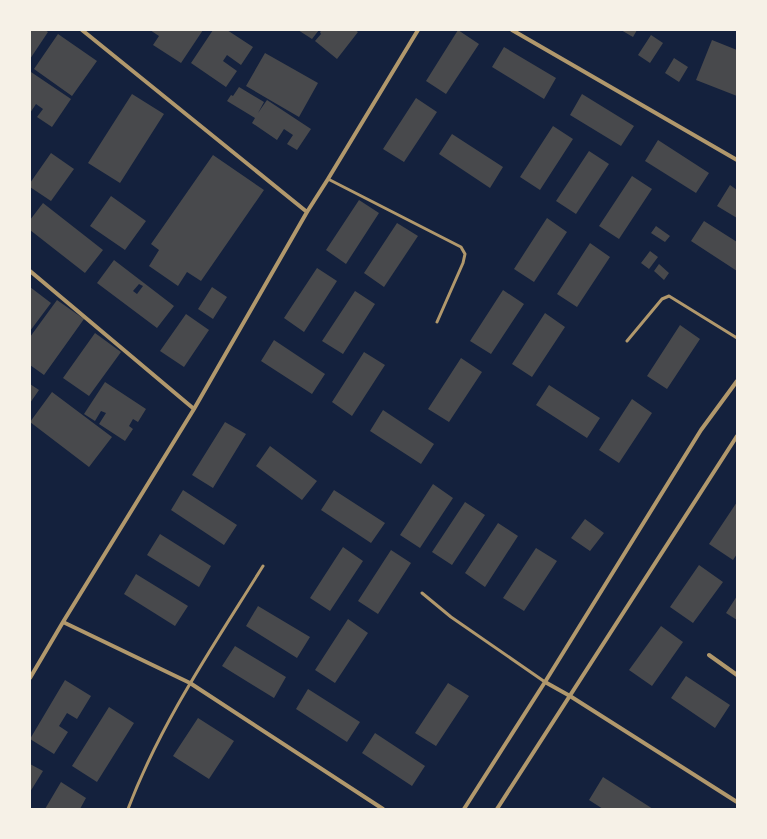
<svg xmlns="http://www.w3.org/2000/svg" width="767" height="839" font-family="'Playfair Display',serif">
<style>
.building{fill:#48494c;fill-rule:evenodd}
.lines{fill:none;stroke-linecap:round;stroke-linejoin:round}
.service{stroke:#b1986c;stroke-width:3}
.minor{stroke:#b1986c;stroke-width:4}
</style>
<rect width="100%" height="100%" fill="#14213d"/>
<!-- building -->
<path class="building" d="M 30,30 L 45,30 L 48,32 L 30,59 Z
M 150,30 L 203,30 L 181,63 L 153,45 L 159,36 Z
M 213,30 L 227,30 L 253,47 L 241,65 L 227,55 L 223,61 L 237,71 L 226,87 L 191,63 Z
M 298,30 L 319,30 L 312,39 Z
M 322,30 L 355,30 L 358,32 L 337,59 L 315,41 L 321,34 L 320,32 Z
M 458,30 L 479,44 L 446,94 L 426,81 Z
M 621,30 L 637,30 L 633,37 Z
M 58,34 L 97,61 L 72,96 L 34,69 Z
M 651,35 L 663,43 L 650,63 L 638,55 Z
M 712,40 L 737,50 L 737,96 L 696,80 Z
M 504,47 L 556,78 L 544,99 L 492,67 Z
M 265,53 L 318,83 L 299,117 L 246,86 Z
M 674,58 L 688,67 L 679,82 L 665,73 Z
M 31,72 L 71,99 L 52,127 L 37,117 L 43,109 L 36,104 L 30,113 Z
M 239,87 L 264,102 L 258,113 L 267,100 L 311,129 L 297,150 L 287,144 L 293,135 L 284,129 L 277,140 L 252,123 L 255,118 L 227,101 L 231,95 L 233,96 Z
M 132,94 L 164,114 L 120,183 L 88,163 Z
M 582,94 L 634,126 L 621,146 L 570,115 Z
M 416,98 L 437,112 L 404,162 L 383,149 Z
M 553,126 L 573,139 L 540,190 L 520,177 Z
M 452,134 L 503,167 L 490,188 L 439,154 Z
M 658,140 L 709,173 L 696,193 L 645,161 Z
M 589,151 L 609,164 L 576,214 L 556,201 Z
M 51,153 L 74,169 L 51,201 L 30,187 L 30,183 Z
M 213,155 L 264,190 L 201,281 L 187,272 L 178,286 L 149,266 L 159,250 L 151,244 Z
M 632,176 L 652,189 L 619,239 L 599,226 Z
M 730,185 L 737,190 L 737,218 L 717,206 Z
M 111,196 L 146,221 L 125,250 L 90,226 Z
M 359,200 L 379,213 L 346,264 L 326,250 Z
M 43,203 L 103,250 L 85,273 L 30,230 L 30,220 Z
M 547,218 L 567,232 L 534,282 L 514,269 Z
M 704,221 L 737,242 L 737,271 L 691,241 Z
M 397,223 L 418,236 L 384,287 L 364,273 Z
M 656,226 L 670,236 L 665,242 L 651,233 Z
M 590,243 L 610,257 L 577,307 L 557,294 Z
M 650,251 L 658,257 L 649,269 L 641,263 Z
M 114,260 L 174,306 L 157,328 L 97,283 ZM 139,284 L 143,286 L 137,294 L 133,291 Z
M 659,264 L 669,273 L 664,280 L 654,271 Z
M 317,268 L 337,281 L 304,332 L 284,318 Z
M 30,287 L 51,303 L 30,331 Z
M 212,287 L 227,297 L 213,319 L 198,309 Z
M 503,290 L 524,304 L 491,354 L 470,341 Z
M 355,291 L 375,304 L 343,354 L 322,341 Z
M 57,300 L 84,319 L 44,375 L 30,365 L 30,337 Z
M 545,313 L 565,327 L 532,377 L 512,364 Z
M 186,314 L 209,330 L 184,367 L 160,351 Z
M 680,325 L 700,339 L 667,389 L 647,376 Z
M 95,333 L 121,352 L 89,396 L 63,378 Z
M 274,340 L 325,374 L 312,394 L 261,361 Z
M 364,352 L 385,365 L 352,416 L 332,402 Z
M 461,358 L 482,372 L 449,422 L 428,409 Z
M 105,382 L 146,409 L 138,422 L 133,419 L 129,426 L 133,429 L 125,441 L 99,424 L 106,413 L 101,411 L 95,421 L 84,414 Z
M 30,384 L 39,390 L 30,403 Z
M 549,385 L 600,418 L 587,438 L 536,405 Z
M 52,392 L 112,437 L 89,467 L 30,422 Z
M 632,399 L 652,413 L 619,463 L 599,450 Z
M 383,410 L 434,444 L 421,464 L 370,431 Z
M 225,422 L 246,434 L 213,488 L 192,475 Z
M 270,446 L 317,481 L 302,500 L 256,466 Z
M 433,484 L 453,498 L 420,548 L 400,535 Z
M 183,490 L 237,525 L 224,545 L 171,510 Z
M 334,490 L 385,523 L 371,543 L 321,510 Z
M 465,502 L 485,515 L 452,565 L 432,552 Z
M 737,502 L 737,554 L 733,560 L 709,544 Z
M 585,519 L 604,533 L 590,551 L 571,538 Z
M 498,523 L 518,536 L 485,587 L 465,573 Z
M 160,534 L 211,566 L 199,587 L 147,555 Z
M 343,547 L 363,561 L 330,611 L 310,598 Z
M 536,548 L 557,561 L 524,611 L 503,598 Z
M 391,550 L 411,563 L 378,614 L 358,601 Z
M 699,565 L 723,582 L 693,623 L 670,607 Z
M 136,574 L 188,606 L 175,626 L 124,594 Z
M 737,596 L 737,620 L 726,613 Z
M 258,606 L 310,637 L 297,658 L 246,626 Z
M 348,619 L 368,633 L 335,683 L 315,670 Z
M 661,626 L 683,642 L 652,686 L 629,670 Z
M 235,646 L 286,677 L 274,698 L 222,666 Z
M 686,676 L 730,705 L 715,728 L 671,698 Z
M 65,680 L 91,696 L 77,719 L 67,713 L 59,726 L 68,732 L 54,754 L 30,739 Z
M 448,683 L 469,696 L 436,746 L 415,733 Z
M 308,689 L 360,722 L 347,742 L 296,709 Z
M 109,707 L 134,723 L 97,782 L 72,766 Z
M 198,718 L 234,741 L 209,779 L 173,756 Z
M 375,733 L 425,766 L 412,786 L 362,753 Z
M 30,764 L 43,771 L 30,792 Z
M 603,777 L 653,809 L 603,809 L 589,800 Z
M 61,782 L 86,798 L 80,809 L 45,809 Z"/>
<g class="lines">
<!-- service -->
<path class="service" d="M 328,179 L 461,247 L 465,254 L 463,263 L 437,322
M 627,341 L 662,299 L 669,296 L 737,338
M 422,593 L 451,617 L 545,682
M 128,809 C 161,722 214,645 263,566"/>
<!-- minor -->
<path class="minor" d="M 82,30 L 307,212
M 512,30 L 737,160
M 30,271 L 194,409
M 63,622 L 190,683 L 383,809
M 709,655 L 737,675
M 30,678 L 63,622 L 194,409 L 307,212 L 328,179 L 418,30
M 545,682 L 570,696 L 737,802
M 464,809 L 545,682 L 701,430 L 737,381
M 497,809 L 737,436"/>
</g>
<!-- border -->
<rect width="767" height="839" fill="none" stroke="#f6f1e7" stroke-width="62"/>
</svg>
